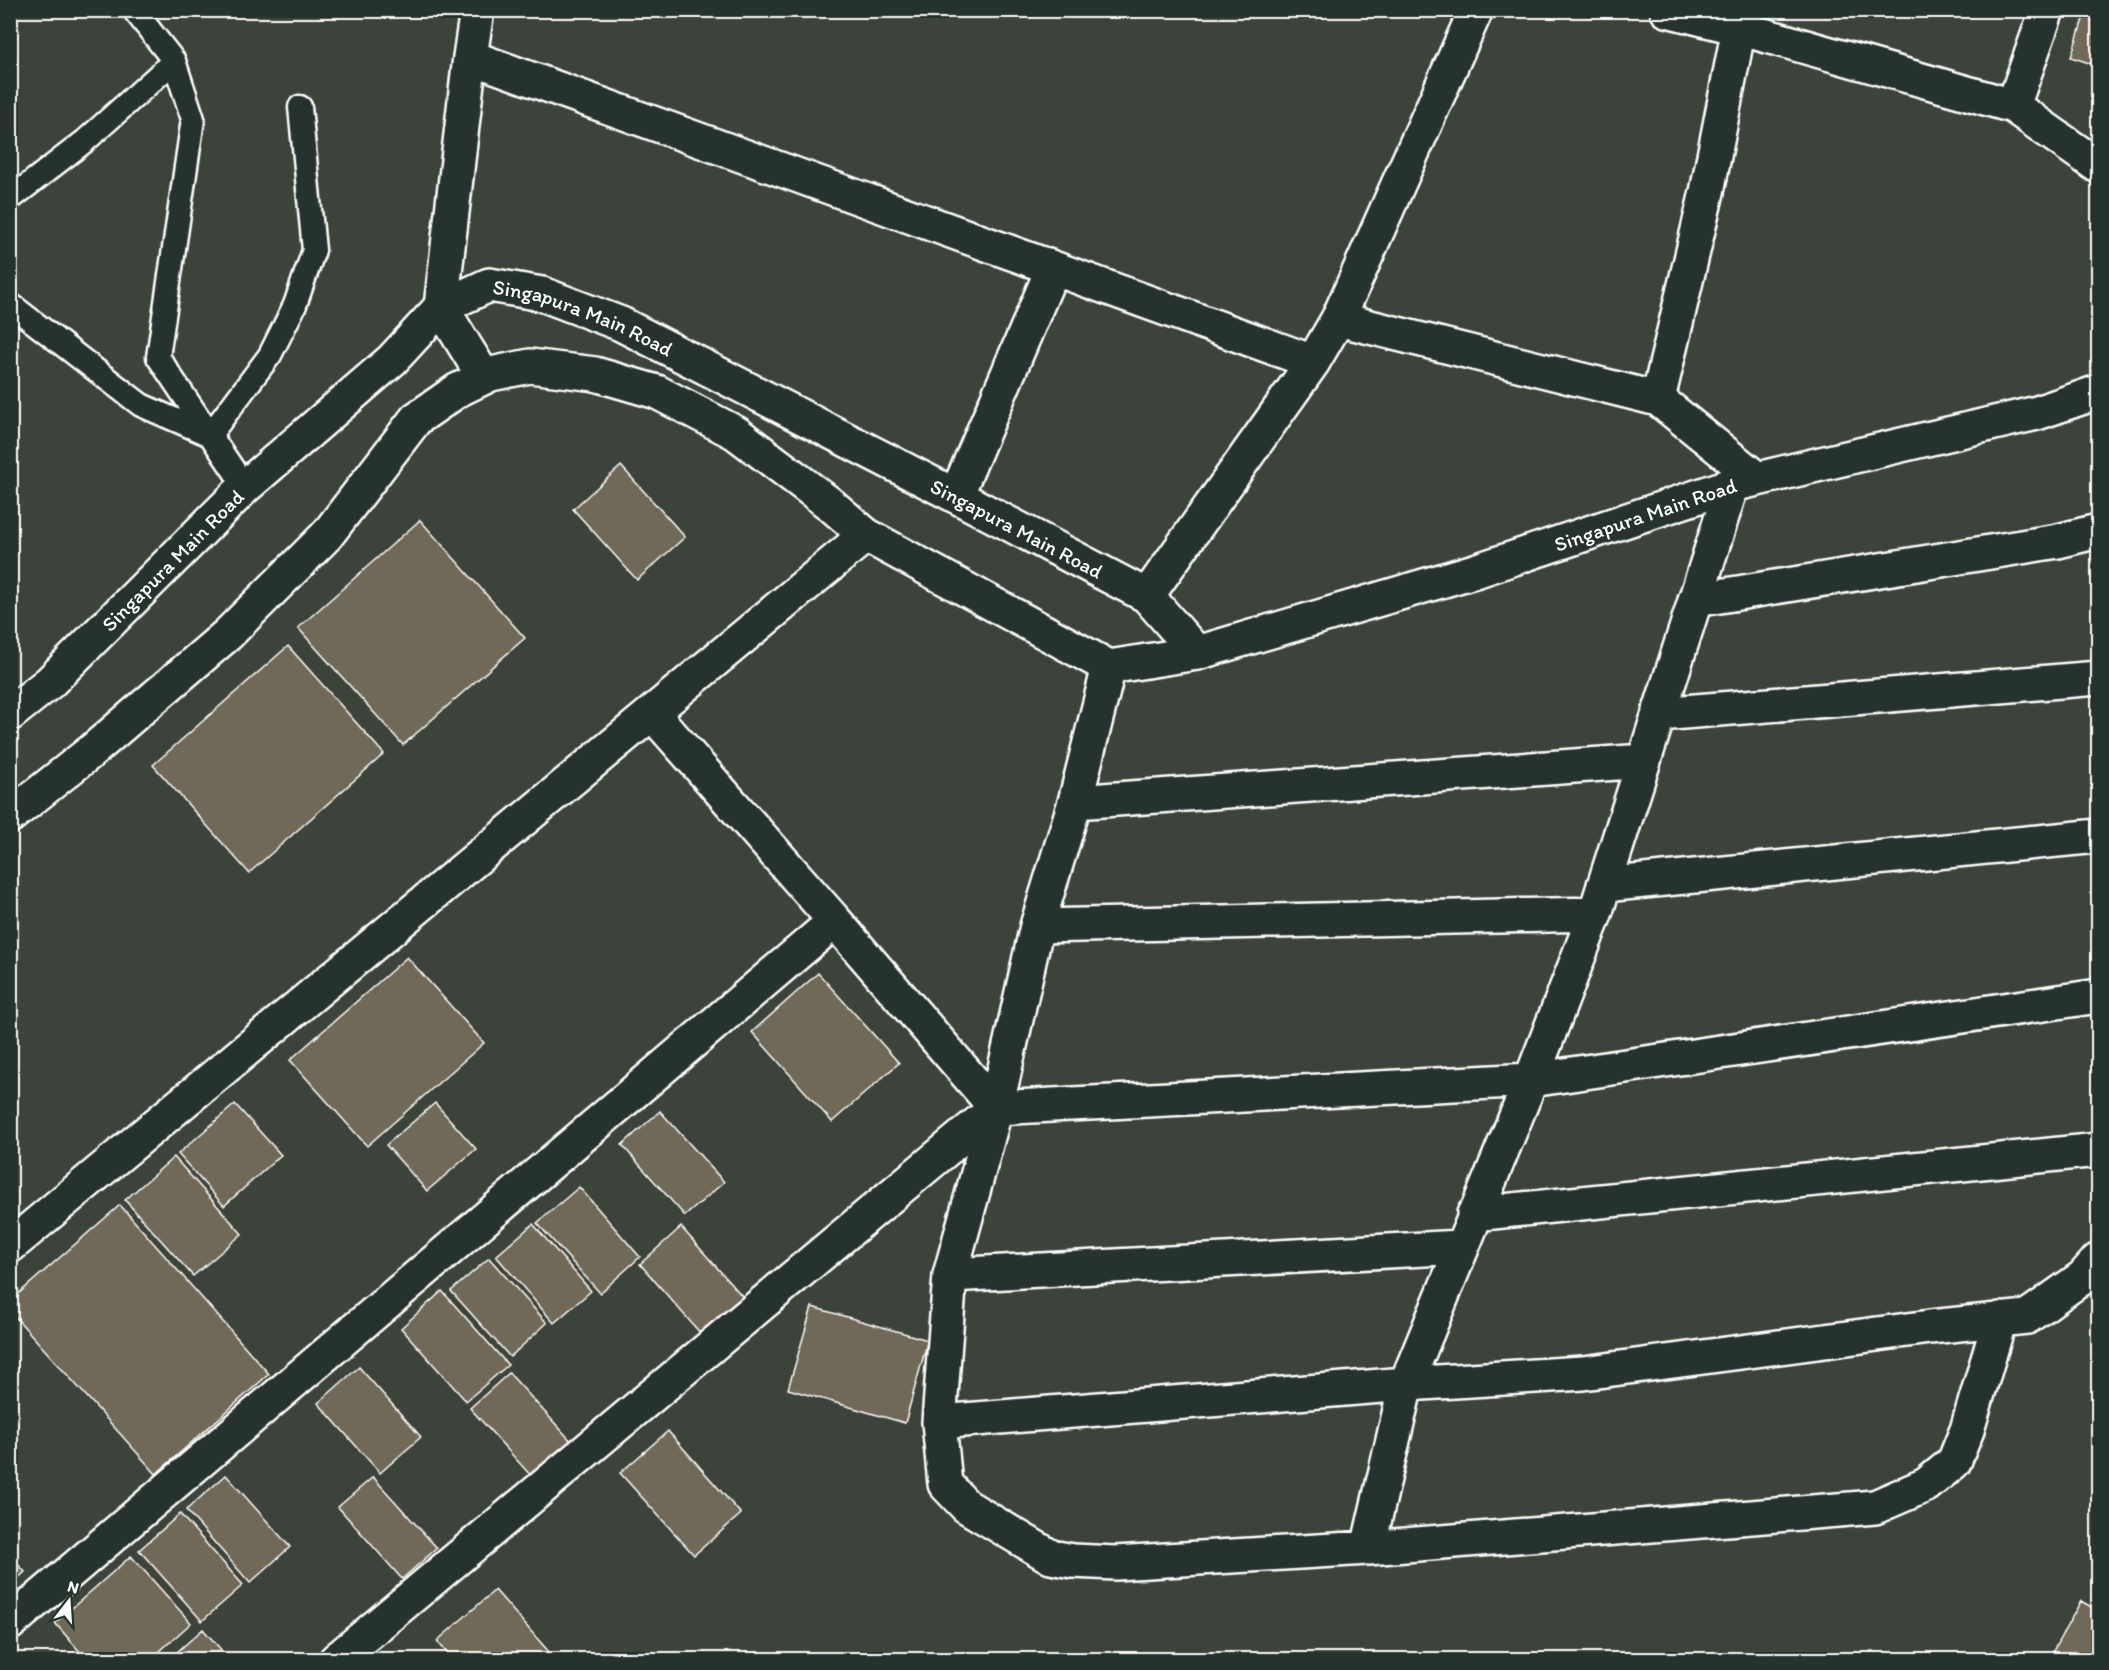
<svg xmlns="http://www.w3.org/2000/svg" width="2109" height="1670" font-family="Itim,sans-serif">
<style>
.building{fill:#716959;stroke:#fff;stroke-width:1.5}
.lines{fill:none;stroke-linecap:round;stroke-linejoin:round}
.lane-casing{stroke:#fff;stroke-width:27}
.street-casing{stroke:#fff;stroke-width:38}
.secondary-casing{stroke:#fff;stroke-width:38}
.lane{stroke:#26332d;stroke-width:22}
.street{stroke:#26332d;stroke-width:33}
.secondary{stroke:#26332d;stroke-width:33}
.labels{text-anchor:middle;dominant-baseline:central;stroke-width:4.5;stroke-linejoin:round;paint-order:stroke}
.street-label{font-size:21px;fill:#fff;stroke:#26332d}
</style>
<rect width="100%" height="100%" fill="#3c433a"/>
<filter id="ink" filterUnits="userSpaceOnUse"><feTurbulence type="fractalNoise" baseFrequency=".0167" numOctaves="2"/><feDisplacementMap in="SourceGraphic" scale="12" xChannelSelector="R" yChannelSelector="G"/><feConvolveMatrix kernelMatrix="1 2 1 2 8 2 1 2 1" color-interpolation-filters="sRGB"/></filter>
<g filter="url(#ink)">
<!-- building -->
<path class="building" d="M 2086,10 L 2098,10 L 2098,66 L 2071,57 Z
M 621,466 L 685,537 L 637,580 L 573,509 Z
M 420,520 L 525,638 L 403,745 L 298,628 Z
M 288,646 L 384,754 L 249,873 L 153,765 Z
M 407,957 L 484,1043 L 367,1146 L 290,1060 Z
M 818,973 L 899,1063 L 832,1122 L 752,1032 Z
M 435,1103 L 476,1149 L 427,1191 L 386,1145 Z
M 235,1104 L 281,1155 L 224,1206 L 178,1154 Z
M 660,1111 L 724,1182 L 685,1216 L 622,1145 Z
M 174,1157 L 242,1234 L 193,1276 L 125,1200 Z
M 579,1187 L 640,1257 L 600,1293 L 537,1223 Z
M 120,1205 L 269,1374 L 156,1474 L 10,1311 L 10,1301 Z
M 533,1224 L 591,1291 L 554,1323 L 496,1256 Z
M 681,1227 L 743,1297 L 701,1334 L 640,1264 Z
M 489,1258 L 547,1323 L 510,1357 L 451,1291 Z
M 442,1291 L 508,1365 L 466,1401 L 401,1328 Z
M 812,1307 L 928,1340 L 905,1423 L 788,1389 Z
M 359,1367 L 421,1437 L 380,1473 L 318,1403 Z
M 509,1373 L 572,1442 L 532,1477 L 470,1408 Z
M 668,1431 L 741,1514 L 694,1555 L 620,1473 Z
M 226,1475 L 290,1547 L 250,1583 L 186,1510 Z
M 373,1477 L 437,1548 L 402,1579 L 338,1507 Z
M 180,1514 L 243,1585 L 202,1621 L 139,1550 Z
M 10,1556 L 25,1572 L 10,1585 Z
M 131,1556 L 191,1623 L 150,1660 L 87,1660 L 55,1623 Z
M 495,1590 L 556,1660 L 453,1660 L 437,1641 Z
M 2081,1601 L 2098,1611 L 2098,1660 L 2048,1660 Z
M 203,1629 L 230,1660 L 168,1660 Z"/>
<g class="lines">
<!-- lane casing -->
<g class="lane-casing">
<path id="lane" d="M 134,10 L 174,61 L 193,119 L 158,357 L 245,487
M 10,199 L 85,141 L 174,61
M 10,304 L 141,405 L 210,435 L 270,355 L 295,305 L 314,250 L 300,107"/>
</g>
<!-- street casing -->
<g class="street-casing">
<path id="street" d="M 477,10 L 470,57 L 441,307 L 484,377
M 1667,10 L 1739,28 L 2013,106 L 2098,166
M 470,57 L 1313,362
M 2013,106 L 2047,10
M 1338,319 L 1476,10
M 1658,399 L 1707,192 L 1739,28 L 1745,10
M 956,496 L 1053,268
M 1147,596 L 1313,362 L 1338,319 L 1658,399 L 1756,478
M 1695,600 L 2058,541 L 2098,531
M 1659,714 L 2098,678
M 1075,802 L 1644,761
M 1604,885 L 2098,836
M 835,921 L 996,1108 L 950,1275 L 939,1422 L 945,1484 L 966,1506 L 1051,1557 L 1073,1561 L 1115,1563 L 1368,1548 L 1406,1384 L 1583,1373 L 1930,1327 L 2027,1317 L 2083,1277 L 2098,1260
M 1037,926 L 1595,914
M 996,1108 L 1531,1080 L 2098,996
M 1474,1214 L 2098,1150
M 10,1246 L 866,535
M 950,1275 L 1461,1247
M 939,1422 L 1406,1384 L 1531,1080 L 1595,914 L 1732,485
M 1368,1548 L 1875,1507 L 1926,1485 L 1954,1462 L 1967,1430 L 2000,1319
M 10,1623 L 835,921 L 652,713
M 336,1660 L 996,1108 L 1037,926 L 1075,802 L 1109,667"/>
</g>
<!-- secondary casing -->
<g class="secondary-casing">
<g id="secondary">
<path id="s1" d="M 10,714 L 50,682 L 245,487 L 392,360 L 441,307 L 489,285 L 542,294 L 621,324 L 956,496 L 1147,596 L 1197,653"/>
<path id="s2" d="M 10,816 L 93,750 L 228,634 L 327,535 L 416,419 L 458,390 L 491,374 L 530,366 L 595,374 L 657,392 L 736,433 L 830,504 L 866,535 L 1109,667 L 1197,653 L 1478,570 L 1732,485 L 2037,413 L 2098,392"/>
</g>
</g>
<!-- lane -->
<use href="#lane" class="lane"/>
<!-- street -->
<use href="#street" class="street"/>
<!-- secondary -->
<use href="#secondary" class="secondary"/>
</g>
</g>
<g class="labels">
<!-- street labels -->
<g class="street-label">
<text stroke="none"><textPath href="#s1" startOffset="746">Singapura Main Road</textPath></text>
<text stroke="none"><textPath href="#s2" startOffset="1917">Singapura Main Road</textPath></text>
<text stroke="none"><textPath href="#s1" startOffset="1230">Singapura Main Road</textPath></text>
<text stroke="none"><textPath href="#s1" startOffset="224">Singapura Main Road</textPath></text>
</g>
</g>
<!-- margin -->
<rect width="2109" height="1670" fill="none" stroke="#26332d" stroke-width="36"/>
<rect x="18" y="18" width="2073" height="1634" fill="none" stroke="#fff" stroke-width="2" filter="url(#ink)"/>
<!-- north arrow -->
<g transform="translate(69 1601) rotate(17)" stroke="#26332d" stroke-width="4.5" paint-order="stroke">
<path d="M0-4.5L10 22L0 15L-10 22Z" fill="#ffffff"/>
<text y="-9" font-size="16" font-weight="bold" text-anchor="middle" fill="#ffffff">N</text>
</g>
</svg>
